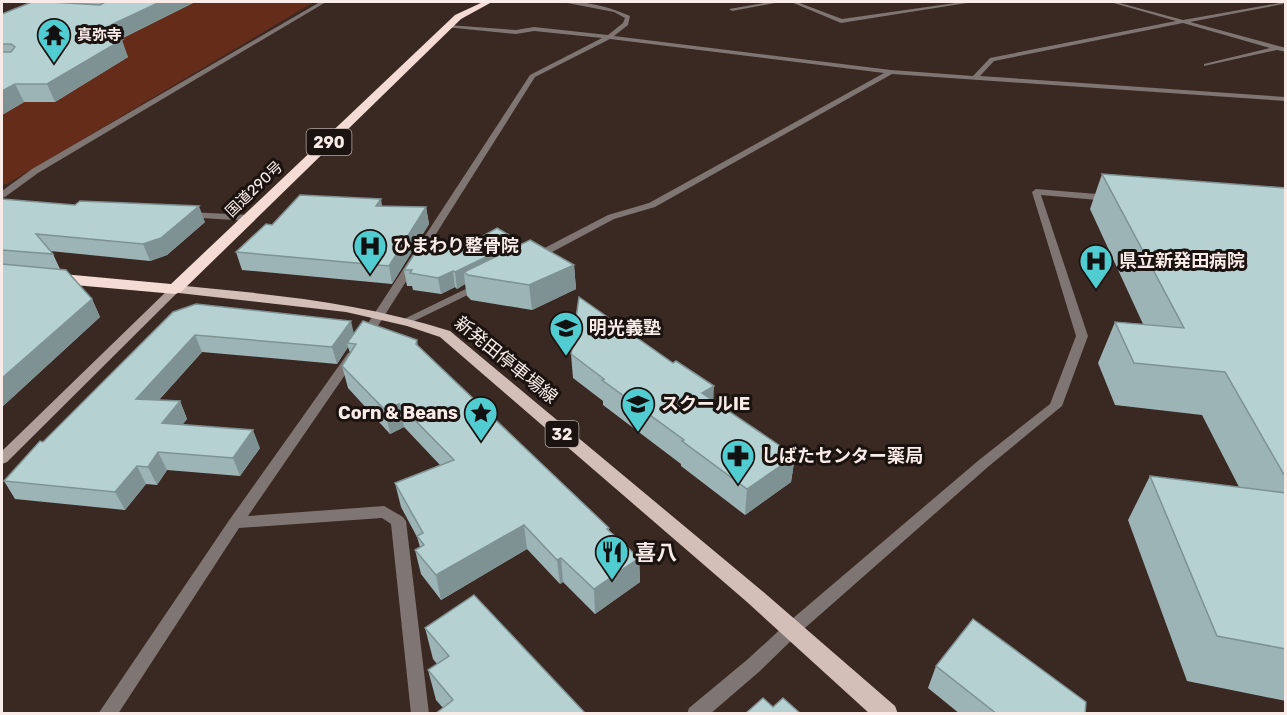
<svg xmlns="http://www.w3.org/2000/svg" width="1287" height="715" font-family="Rubik,'Noto Sans JP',sans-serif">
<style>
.green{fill:#652c1a}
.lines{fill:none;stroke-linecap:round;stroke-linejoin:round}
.lane{fill:#7f7572;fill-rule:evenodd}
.street{fill:#7f7572;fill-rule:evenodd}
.secondary{fill:#af9e99;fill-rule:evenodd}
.primary{fill:#d3beb8;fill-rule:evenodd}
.highway{fill:#f4dbd3;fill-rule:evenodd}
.wall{fill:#9cb4b5}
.shaded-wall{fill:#7f9293}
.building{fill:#b5d1d2;stroke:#7f9293;stroke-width:1.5}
.labels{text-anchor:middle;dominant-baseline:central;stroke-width:6;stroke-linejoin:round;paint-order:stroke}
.far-poi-label{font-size:15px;font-weight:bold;fill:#f9ece8;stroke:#1b1310;text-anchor:start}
.far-street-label{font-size:15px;fill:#f9ece8;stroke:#1b1310}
.shield{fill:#1b1310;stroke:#b6aba7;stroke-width:1.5}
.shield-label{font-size:16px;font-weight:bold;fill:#f9ece8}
.poi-label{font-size:18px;font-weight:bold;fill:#f9ece8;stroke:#1b1310;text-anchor:start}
.street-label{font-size:18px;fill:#f9ece8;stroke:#1b1310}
.near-poi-label{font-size:21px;font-weight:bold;fill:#f9ece8;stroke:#1b1310;text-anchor:start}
</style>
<rect width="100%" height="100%" fill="#3a2822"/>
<!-- green -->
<path class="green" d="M 76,2 L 314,2 L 7,184 L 2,184 L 2,32 Z"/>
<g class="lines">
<!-- lane -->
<path class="lane" d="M 1036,189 L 1109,195 L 1114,198 L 1109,201 L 1041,195 L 1088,336 L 1062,406 L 989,466 L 797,635 L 791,637 L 785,635 L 782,630 L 785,625 L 979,460 L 1050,404 L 1076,336 L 1032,192 Z"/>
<!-- street -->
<path class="street" d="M 320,2 L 326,2 L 38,173 L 5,197 L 2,198 L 2,191 L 32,169 Z
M 562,2 C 583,0 611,7 630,16 L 628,25 L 614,36 L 891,70 L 973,76 L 990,58 L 1176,21 L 1110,2 L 1116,2 L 1183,20 L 1285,2 L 1283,4 L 1190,22 L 1286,48 L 1286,52 L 1277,50 L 1204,66 L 1204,64 L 1270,48 L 1183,23 L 994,61 L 980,76 L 1286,97 L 1286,101 L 892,74 L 655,207 L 614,219 L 539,259 L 531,259 L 531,255 L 608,215 L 649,203 L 884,73 L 610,39 L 535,77 L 371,337 L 365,340 L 361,339 L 359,337 L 530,75 L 602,38 L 534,31 L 516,34 L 445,27 L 448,25 L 516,30 L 534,27 L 608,35 L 623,23 L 625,18 L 614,12 Z
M 770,2 L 780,2 L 732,11 L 729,9 Z
M 791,2 L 797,2 L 842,19 L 962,2 L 973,2 L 841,23 Z
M 189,212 L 249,215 L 254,218 L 249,221 L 186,217 L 184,215 Z
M 480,282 L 484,283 L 485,285 L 484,287 L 412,322 L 404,322 L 402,320 Z
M 352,352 L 358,356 L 248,516 L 384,506 L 403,517 L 406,521 L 429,714 L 411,714 L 391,524 L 382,518 L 239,528 L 118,714 L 98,714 L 230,519 L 348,353 Z
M 791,623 L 797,625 L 800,630 L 797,635 L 760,671 L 710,714 L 687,714 L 689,708 L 748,659 L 785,625 Z"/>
<!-- secondary -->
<path class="secondary" d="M 175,286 L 180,289 L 179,291 L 7,462 L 2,464 L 2,451 L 171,287 Z"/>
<!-- primary -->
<path class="primary" d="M 175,285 C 269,294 360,302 450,331 L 761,590 L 895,706 L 898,714 L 870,714 L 747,602 L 440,337 L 407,326 L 346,312 L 170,292 L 168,289 L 170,286 Z"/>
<!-- highway -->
<path class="highway" d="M 483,2 L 492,2 L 461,19 L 181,292 L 175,294 L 52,283 L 44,278 L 52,273 L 171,284 L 455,15 Z"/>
</g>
<!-- wall -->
<path class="wall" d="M 32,2 L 195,2 L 119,40 L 128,57 L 55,102 L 24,102 L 2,115 L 2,14 Z
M 1102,174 L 1286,188 L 1286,701 L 1187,681 L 1128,520 L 1150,476 L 1239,487 L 1202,415 L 1115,405 L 1098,363 L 1115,322 L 1143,324 L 1090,209 Z
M 2,199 L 205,222 L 167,255 L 150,261 L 50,251 L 53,254 L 60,269 L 92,299 L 100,317 L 2,407 Z
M 382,206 L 426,207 L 429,224 L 392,284 L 242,270 L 236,252 L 272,225 Z
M 519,241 L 520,245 L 574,265 L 576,289 L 532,310 L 471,300 L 467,296 L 465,284 L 457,289 L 455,287 L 441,294 L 413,290 L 412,286 L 407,286 L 404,270 L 465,246 Z
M 173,312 L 354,334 L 417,340 L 418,347 L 609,528 L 609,531 L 639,558 L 640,582 L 595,614 L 563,582 L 560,584 L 527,549 L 441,600 L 421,574 L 415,550 L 420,547 L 417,537 L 401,507 L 395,483 L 440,465 L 404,427 L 390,434 L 348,388 L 342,366 L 350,353 L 348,347 L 337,364 L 202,352 L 159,400 L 180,401 L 187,419 L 182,425 L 260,448 L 240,476 L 167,470 L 157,485 L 146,484 L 125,510 L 15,499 L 4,481 Z
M 571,354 L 713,401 L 795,456 L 791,482 L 745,515 L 681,466 L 681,464 L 603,405 L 603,401 L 573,378 Z
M 425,628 L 586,714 L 443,708 L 436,700 L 428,670 L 437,664 L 433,659 Z
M 936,666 L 1085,714 L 960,714 L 928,688 Z"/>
<!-- shaded-wall -->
<path class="shaded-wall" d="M 160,2 L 195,2 L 86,56 L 79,40 Z
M 122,40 L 128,57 L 55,102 L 47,84 Z
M 15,84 L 24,102 L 2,115 L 2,91 Z
M 381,199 L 384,216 L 376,206 Z
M 199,206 L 205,222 L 167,255 L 150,261 L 143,244 Z
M 426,207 L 429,224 L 392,284 L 389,266 Z
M 519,241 L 521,256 L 464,272 L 465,284 L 457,289 L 455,272 Z
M 574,265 L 576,289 L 532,310 L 529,285 Z
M 453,271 L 455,287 L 441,294 L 438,278 Z
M 92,299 L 100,317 L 2,407 L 2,378 Z
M 351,321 L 355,338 L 347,343 L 348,347 L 337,364 L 332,347 Z
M 195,335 L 202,352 L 144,416 L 136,399 Z
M 714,386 L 713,411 L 702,393 Z
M 180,401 L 187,419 L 170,441 L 162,423 Z
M 399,404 L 404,427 L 390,434 L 385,410 Z
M 253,430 L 260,448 L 240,476 L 233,458 Z
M 158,452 L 167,470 L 157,485 L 148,467 Z
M 795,456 L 791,482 L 745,515 L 747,489 Z
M 137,466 L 146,484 L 125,510 L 115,492 Z
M 524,525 L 527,549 L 441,600 L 436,575 Z
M 561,558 L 563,582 L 560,584 L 557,560 Z
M 639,558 L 640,582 L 595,614 L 594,589 Z"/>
<!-- building -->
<path class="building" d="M 32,2 L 51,2 L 100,5 L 105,2 L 160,2 L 79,40 L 122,40 L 47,84 L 15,84 L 2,91 L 2,52 L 11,52 L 15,47 L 11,44 L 2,44 L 2,14 Z
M 1102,174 L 1286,188 L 1286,478 L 1225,372 L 1134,363 L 1115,322 L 1184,328 Z
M 300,195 L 381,199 L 376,206 L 426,207 L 389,266 L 236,252 L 266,224 L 272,225 Z
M 2,199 L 75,205 L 80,201 L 199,206 L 161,238 L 143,244 L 36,234 L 53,254 L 2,250 Z
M 497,228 L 519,241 L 455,272 L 453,271 L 438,278 L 410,273 L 412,270 L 404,270 L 422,242 L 465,246 Z
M 530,240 L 574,265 L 529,285 L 468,275 L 464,272 Z
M 2,264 L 66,270 L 92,299 L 2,378 Z
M 579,297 L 673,363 L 676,361 L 714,386 L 702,393 L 795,456 L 747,489 L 682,441 L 684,440 L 602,380 L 604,379 L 571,354 Z
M 196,304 L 351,321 L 332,347 L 195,335 L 136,399 L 180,401 L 162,423 L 253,430 L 233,458 L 158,452 L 148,467 L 137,466 L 115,492 L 4,481 L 40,441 L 43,442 L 173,312 Z
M 363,321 L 417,340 L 416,344 L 609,528 L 607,529 L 639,558 L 594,589 L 561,558 L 557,560 L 524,525 L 436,575 L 415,550 L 424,545 L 417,536 L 423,533 L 395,483 L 454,460 L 399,404 L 385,410 L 342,366 L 356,344 L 347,343 Z
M 1150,476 L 1286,493 L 1286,649 L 1217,636 Z
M 474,595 L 586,714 L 435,714 L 453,700 L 428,670 L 449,656 L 425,628 Z
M 973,619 L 1086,702 L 1085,714 L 997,714 L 936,666 Z
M 763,698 L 773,707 L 783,698 L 801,714 L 745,714 Z"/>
<!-- icons -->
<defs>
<g id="temple-pin" transform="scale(1.725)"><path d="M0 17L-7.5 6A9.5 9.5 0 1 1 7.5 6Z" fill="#51ccd1" stroke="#1b1310"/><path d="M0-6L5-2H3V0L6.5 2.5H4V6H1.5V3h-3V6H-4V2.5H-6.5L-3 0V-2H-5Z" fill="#111"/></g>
<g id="hospital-pin" transform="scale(1.725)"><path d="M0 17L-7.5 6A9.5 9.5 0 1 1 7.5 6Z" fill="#51ccd1" stroke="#1b1310"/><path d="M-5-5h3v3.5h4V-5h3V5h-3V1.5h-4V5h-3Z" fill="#111"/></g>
<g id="school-pin" transform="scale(1.725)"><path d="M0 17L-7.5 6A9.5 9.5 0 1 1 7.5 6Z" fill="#51ccd1" stroke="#1b1310"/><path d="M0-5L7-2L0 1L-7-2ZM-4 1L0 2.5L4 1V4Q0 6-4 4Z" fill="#111"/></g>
<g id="sight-pin" transform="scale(1.725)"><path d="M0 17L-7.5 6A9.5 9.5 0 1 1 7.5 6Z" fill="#51ccd1" stroke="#1b1310"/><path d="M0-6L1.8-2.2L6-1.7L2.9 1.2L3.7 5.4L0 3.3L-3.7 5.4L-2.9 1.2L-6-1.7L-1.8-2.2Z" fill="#111"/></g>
<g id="pharmacy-pin" transform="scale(1.725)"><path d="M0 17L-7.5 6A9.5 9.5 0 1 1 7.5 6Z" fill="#51ccd1" stroke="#1b1310"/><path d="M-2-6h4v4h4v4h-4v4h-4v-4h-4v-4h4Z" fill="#111"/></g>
<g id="restaurant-pin" transform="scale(1.725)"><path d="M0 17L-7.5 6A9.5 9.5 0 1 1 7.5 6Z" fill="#51ccd1" stroke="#1b1310"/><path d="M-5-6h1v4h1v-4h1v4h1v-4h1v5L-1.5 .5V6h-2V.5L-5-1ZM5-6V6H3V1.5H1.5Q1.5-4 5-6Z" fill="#111"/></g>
</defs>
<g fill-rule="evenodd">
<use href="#temple-pin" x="54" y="35"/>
<use href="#hospital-pin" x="370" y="246"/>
<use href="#hospital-pin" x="1096" y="261"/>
<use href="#school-pin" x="566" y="328"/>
<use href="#school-pin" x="638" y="404"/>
<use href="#sight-pin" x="481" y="413"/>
<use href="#pharmacy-pin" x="738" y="456"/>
<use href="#restaurant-pin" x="612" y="552"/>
</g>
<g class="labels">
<!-- far-poi labels -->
<g class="far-poi-label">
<text x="77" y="35">真弥寺</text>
</g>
<!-- far-street labels -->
<g class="far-street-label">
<text transform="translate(254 189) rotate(-44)">国道290号</text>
</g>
<!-- shield labels -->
<g class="shield">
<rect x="306.5" y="129" width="45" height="26" rx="4.5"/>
<rect x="545.5" y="421" width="33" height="26" rx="4.5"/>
</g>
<g class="shield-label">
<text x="329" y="142">290</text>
<text x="562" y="434">32</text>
</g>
<!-- poi labels -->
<g class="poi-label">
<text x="393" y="246">ひまわり整骨院</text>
<text x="1119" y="261">県立新発田病院</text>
<text x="589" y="328">明光義塾</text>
<text x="661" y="404">スクールIE</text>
<text x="458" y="413" text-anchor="end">Corn &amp; Beans</text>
<text x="761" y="456">しばたセンター薬局</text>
</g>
<!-- street labels -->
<g class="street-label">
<text transform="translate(506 360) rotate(39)">新発田停車場線</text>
</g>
<!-- near-poi labels -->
<g class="near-poi-label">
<text x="635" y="552">喜八</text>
</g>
</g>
<!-- border -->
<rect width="1287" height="715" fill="none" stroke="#f9ece8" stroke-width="6"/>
</svg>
